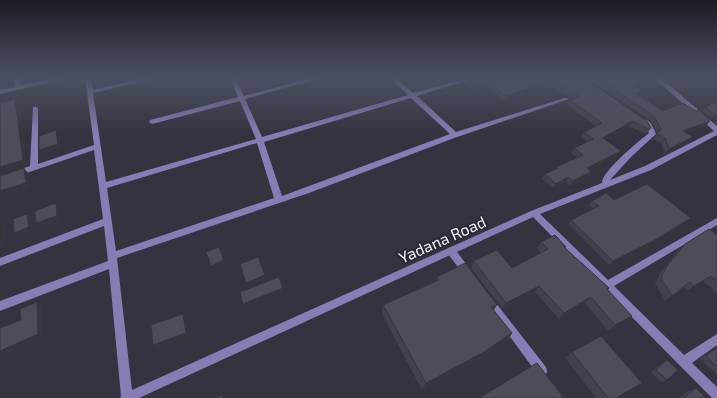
<svg xmlns="http://www.w3.org/2000/svg" width="717" height="398" font-family="'Exo 2',sans-serif">
<style>
.lines{fill:none;stroke-linecap:round;stroke-linejoin:round}
.service{fill:#877cb4;fill-rule:evenodd}
.minor{fill:#877cb4;fill-rule:evenodd}
.wall{fill:#43414d}
.shaded-wall{fill:#37353e}
.building{fill:#4e4c59;stroke:#37353e}
.labels{text-anchor:middle;dominant-baseline:central;stroke-width:4;stroke-linejoin:round;paint-order:stroke}
.near-street-label{font-size:16px;fill:#f3f2fa;stroke:#2b2935}
</style>
<rect width="100%" height="100%" fill="#35333f"/>
<g class="lines">
<!-- service -->
<path class="service" d="M 451,247 L 454,248 L 470,269 L 472,272 L 470,275 L 467,276 L 464,275 L 448,254 L 447,251 L 448,248 Z
M 489,296 L 492,298 L 546,367 L 547,371 L 546,375 L 542,376 L 538,375 L 486,304 L 484,301 L 486,298 Z"/>
<!-- minor -->
<path class="minor" d="M 14,78 L 20,78 L 21,85 L 53,78 L 64,78 L 61,80 L 0,94 L 0,90 L 15,87 Z
M 85,78 L 91,78 L 93,90 L 143,78 L 154,78 L 153,79 L 93,93 L 106,182 L 256,139 L 240,101 L 152,124 L 149,122 L 150,120 L 238,97 L 230,78 L 236,78 L 244,96 L 311,78 L 321,78 L 245,99 L 262,137 L 408,95 L 390,78 L 396,78 L 413,93 L 467,78 L 476,78 L 417,96 L 456,132 L 564,98 L 568,98 L 569,99 L 457,137 L 309,193 L 117,258 L 132,390 L 531,211 L 602,183 C 602,171 639,141 649,133 L 645,125 L 641,121 L 642,119 C 650,118 653,127 656,134 L 631,157 L 610,180 L 645,166 L 714,131 L 654,78 L 661,78 L 717,126 L 717,135 L 651,170 L 540,214 L 608,280 L 717,218 L 717,225 L 614,286 L 684,355 L 717,334 L 717,345 L 692,363 L 717,387 L 717,398 L 712,398 L 533,217 L 139,398 L 120,398 L 121,396 L 109,269 L 0,311 L 0,301 L 108,261 L 104,226 L 0,266 L 0,258 L 103,219 L 94,150 L 0,182 L 0,176 L 30,166 L 33,107 L 37,107 L 38,108 L 38,164 L 94,145 ZM 411,98 L 450,134 L 282,196 L 264,142 ZM 257,143 L 274,198 L 116,251 L 107,188 Z"/>
</g>
<!-- wall -->
<path class="wall" d="M 467,78 L 584,78 L 651,128 L 647,133 L 645,134 L 629,126 L 605,140 L 618,156 L 590,170 L 591,172 L 588,177 L 570,186 L 566,182 L 553,188 L 542,179 L 545,174 L 555,169 L 556,167 L 577,157 L 571,153 L 574,148 L 587,142 L 581,137 L 584,132 L 596,126 L 567,105 L 570,100 L 573,99 L 549,85 L 504,101 L 486,86 L 474,90 L 465,83 Z
M 587,78 L 622,78 L 643,91 L 639,97 L 663,111 L 706,126 L 686,133 L 693,137 L 689,142 L 665,154 L 661,143 L 653,139 L 657,133 L 651,121 Z
M 705,107 L 717,117 L 712,119 L 702,111 Z
M 614,200 L 691,218 L 686,222 L 649,245 L 609,265 L 568,224 L 571,220 L 594,209 L 589,205 L 592,201 Z
M 717,235 L 717,293 L 703,281 L 687,291 L 683,287 L 665,301 L 655,283 L 661,272 L 678,250 L 685,244 Z
M 541,242 L 565,248 L 609,288 L 608,289 L 625,321 L 608,331 L 585,303 L 559,319 L 535,292 L 502,308 L 471,268 L 474,261 L 512,268 L 541,253 L 537,248 Z
M 437,277 L 497,305 L 493,310 L 512,333 L 506,342 L 478,360 L 422,390 L 382,314 L 383,305 L 436,281 Z
M 717,347 L 717,375 L 700,359 Z
M 572,352 L 616,398 L 596,398 L 565,358 Z
M 667,360 L 667,380 L 661,382 L 651,372 L 662,363 Z
M 696,388 L 706,398 L 679,398 L 685,393 Z"/>
<!-- shaded-wall -->
<path class="shaded-wall" d="M 551,80 L 549,85 L 504,101 L 506,96 Z
M 487,81 L 486,86 L 474,90 L 475,85 Z
M 643,91 L 640,96 L 632,99 L 636,94 Z
M 15,99 L 20,104 L 28,165 L 0,174 L 0,167 Z
M 717,114 L 717,117 L 712,119 L 715,115 Z
M 632,121 L 629,126 L 600,143 L 603,138 Z
M 710,121 L 706,126 L 679,136 L 683,131 Z
M 56,130 L 59,135 L 62,148 L 42,154 L 39,150 Z
M 693,137 L 689,142 L 665,154 L 669,149 Z
M 621,151 L 618,156 L 584,173 L 587,168 Z
M 24,168 L 29,174 L 31,188 L 0,198 L 0,199 L 0,191 Z
M 591,172 L 588,177 L 570,186 L 573,181 Z
M 568,177 L 566,182 L 553,188 L 556,184 Z
M 56,203 L 59,208 L 61,220 L 40,227 L 36,223 Z
M 27,214 L 32,218 L 33,231 L 18,237 L 14,233 Z
M 691,218 L 686,222 L 649,245 L 609,265 L 613,261 Z
M 1,222 L 7,227 L 5,245 L 0,248 Z
M 219,247 L 225,264 L 213,269 L 211,266 Z
M 265,275 L 266,279 L 248,286 L 246,283 Z
M 711,276 L 687,291 L 694,286 Z
M 539,286 L 535,292 L 502,308 L 506,303 Z
M 283,288 L 284,291 L 245,308 L 243,304 Z
M 591,297 L 585,303 L 559,319 L 564,313 Z
M 37,302 L 42,305 L 43,338 L 3,355 L 0,354 L 0,351 Z
M 497,305 L 491,314 L 491,307 Z
M 183,314 L 188,320 L 191,339 L 160,351 L 153,345 Z
M 632,316 L 625,321 L 608,331 L 615,325 Z
M 512,333 L 506,342 L 478,360 L 422,390 L 426,383 Z"/>
<!-- building -->
<path class="building" d="M 467,78 L 584,78 L 647,121 L 651,128 L 648,129 L 632,121 L 603,138 L 621,151 L 587,168 L 591,172 L 573,181 L 568,177 L 556,184 L 545,174 L 558,168 L 556,167 L 583,155 L 574,148 L 593,139 L 584,132 L 602,123 L 570,100 L 580,96 L 551,80 L 506,96 L 487,81 L 475,85 Z
M 597,78 L 622,78 L 643,91 L 636,94 L 663,111 L 683,103 L 696,111 L 698,110 L 710,121 L 683,131 L 693,137 L 669,149 L 665,138 L 657,134 L 661,129 L 654,116 Z
M 15,99 L 23,160 L 0,167 L 0,103 Z
M 717,101 L 717,114 L 715,115 L 705,107 Z
M 56,130 L 58,144 L 39,150 L 39,136 Z
M 24,168 L 26,183 L 0,191 L 0,176 Z
M 647,184 L 691,218 L 653,241 L 613,261 L 571,220 L 599,206 L 592,201 L 606,193 L 614,200 Z
M 56,203 L 57,216 L 36,223 L 35,211 Z
M 27,214 L 29,227 L 14,233 L 13,219 Z
M 709,229 L 717,235 L 717,281 L 711,276 L 694,286 L 690,282 L 672,296 L 661,278 L 667,266 L 685,244 Z
M 555,235 L 566,247 L 564,247 L 609,288 L 607,289 L 632,316 L 615,325 L 591,297 L 564,313 L 539,286 L 506,303 L 474,261 L 497,250 L 512,268 L 548,249 L 541,242 Z
M 219,247 L 224,260 L 211,266 L 206,252 Z
M 258,257 L 265,275 L 246,283 L 240,264 Z
M 465,263 L 497,305 L 491,307 L 512,333 L 484,352 L 426,383 L 383,305 L 439,280 L 437,277 Z
M 279,277 L 283,288 L 243,304 L 240,292 Z
M 37,302 L 38,334 L 0,351 L 0,328 L 21,320 L 20,309 Z
M 183,314 L 186,333 L 153,345 L 151,325 Z
M 601,336 L 642,383 L 616,398 L 608,398 L 572,352 Z
M 717,348 L 717,367 L 706,356 Z
M 667,360 L 678,370 L 667,380 L 656,370 Z
M 537,363 L 564,398 L 479,398 Z
M 696,388 L 706,398 L 684,398 Z
M 222,395 L 223,398 L 216,398 Z"/>
<!-- sky -->
<linearGradient id="sky" x2="0" y2="1"><stop stop-color="#1d1c23"/><stop offset="0.58" stop-color="#4b5063"/><stop offset="1" stop-color="#4b5063" stop-opacity="0"/></linearGradient>
<rect width="717" height="134" fill="url(#sky)"/>
<g class="labels">
<!-- near-street labels -->
<g class="near-street-label">
<text transform="translate(442 239) rotate(-24)">Yadana Road</text>
</g>
</g>
</svg>
